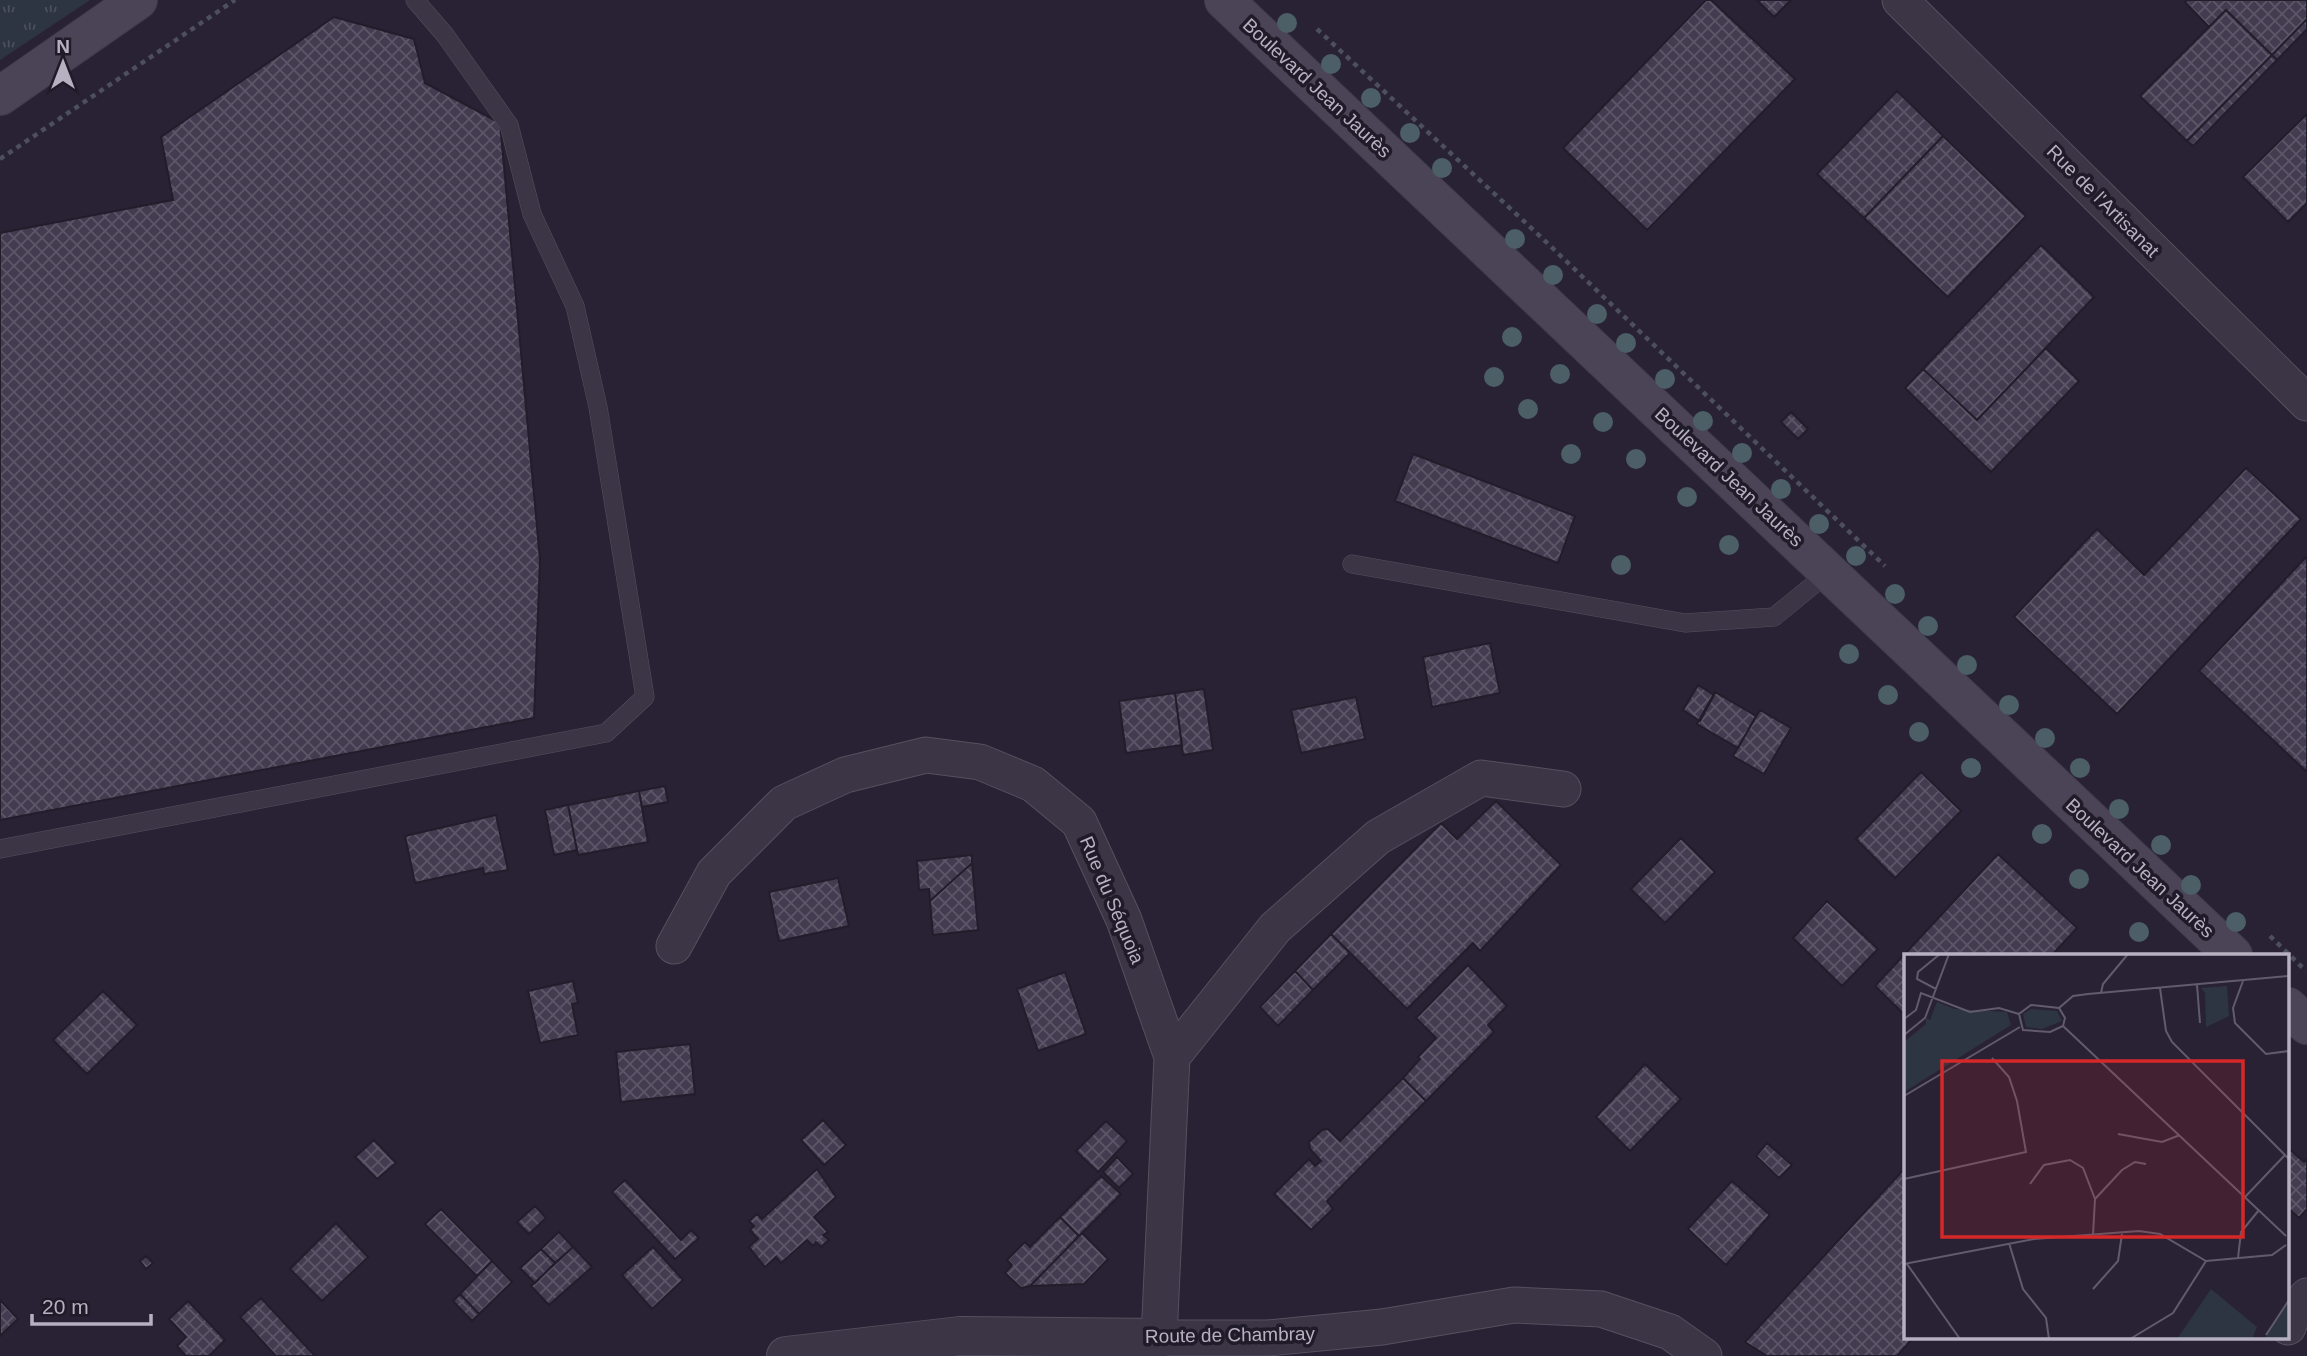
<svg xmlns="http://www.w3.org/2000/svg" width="2307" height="1356" font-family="Arial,sans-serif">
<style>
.grass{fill:url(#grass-tufts)}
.building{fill:url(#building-cross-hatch);stroke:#221d2b;stroke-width:2}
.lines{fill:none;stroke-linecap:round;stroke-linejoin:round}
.service-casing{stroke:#56505f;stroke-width:19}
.minor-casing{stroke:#56505f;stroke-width:37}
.tertiary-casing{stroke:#56505f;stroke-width:40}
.secondary-casing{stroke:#413c4b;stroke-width:40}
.path{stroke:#4d4f5e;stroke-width:4.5;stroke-dasharray:5 5;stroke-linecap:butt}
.service{stroke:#3b3545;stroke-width:18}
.minor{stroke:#3b3545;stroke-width:35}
.tertiary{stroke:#3b3545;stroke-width:38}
.secondary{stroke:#4b4457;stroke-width:38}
.tree{fill:#4c5e66}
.labels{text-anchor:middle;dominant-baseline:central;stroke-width:7;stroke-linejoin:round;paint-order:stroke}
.street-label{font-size:19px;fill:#b6b0c1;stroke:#201b29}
.inset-road{fill:none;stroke:#615b6c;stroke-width:2}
.view{fill:#d62828;fill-opacity:0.15;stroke:#d62828;stroke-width:3.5}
.inset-edge{fill:none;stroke:#b6b0c1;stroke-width:3.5}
</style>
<defs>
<pattern id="grass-tufts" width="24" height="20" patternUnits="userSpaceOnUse" patternTransform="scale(1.75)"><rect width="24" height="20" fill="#2e3542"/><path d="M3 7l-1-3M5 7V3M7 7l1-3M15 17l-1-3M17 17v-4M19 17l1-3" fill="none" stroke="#4a505c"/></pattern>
<pattern id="building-cross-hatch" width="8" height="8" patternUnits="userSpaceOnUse" patternTransform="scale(1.75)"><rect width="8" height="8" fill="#433c51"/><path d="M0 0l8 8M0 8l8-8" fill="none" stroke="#5c5668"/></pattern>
</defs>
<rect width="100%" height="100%" fill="#282234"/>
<!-- grass -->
<path class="grass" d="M 0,0 L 90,0 L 0,60 Z"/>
<!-- building -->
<path class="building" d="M 1706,0 L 1711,0 L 1795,79 L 1647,230 L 1563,148 Z
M 1757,0 L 1791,0 L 1774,17 Z
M 2187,0 L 2307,0 L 2307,19 L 2272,55 L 2226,10 L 2209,27 L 2185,2 Z
M 2226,10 L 2272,55 L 2187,141 L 2140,96 Z
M 334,17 L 414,39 L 425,83 L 500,123 L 540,560 L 534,718 L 0,820 L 0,233 L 173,200 L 161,137 Z
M 2307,19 L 2307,29 L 2277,60 L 2272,55 Z
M 2272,55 L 2277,60 L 2193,146 L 2187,141 Z
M 1897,91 L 1943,136 L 1864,218 L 1817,174 Z
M 2307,114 L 2307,203 L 2288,222 L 2243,177 Z
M 1943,136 L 2026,216 L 1948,297 L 1864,218 Z
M 2041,245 L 2094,297 L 1977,420 L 1923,369 Z
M 2046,348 L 2079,381 L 1991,472 L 1905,388 L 1923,369 L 1977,420 Z
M 1791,412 L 1808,429 L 1798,439 L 1781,422 Z
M 1413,454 L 1575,516 L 1558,563 L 1395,501 Z
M 2246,468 L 2301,519 L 2117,714 L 2014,617 L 2097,529 L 2144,575 Z
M 2307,556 L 2307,772 L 2199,671 Z
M 1490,643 L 1500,693 L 1432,707 L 1423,657 Z
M 1698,685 L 1714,695 L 1700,721 L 1683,710 Z
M 1204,689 L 1213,750 L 1183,755 L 1175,693 Z
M 1715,692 L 1756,716 L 1738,748 L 1697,724 Z
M 1175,693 L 1182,745 L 1126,753 L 1119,701 Z
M 1356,697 L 1365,739 L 1301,753 L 1291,710 Z
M 1760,710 L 1791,728 L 1764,774 L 1733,756 Z
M 1921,772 L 1961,811 L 1895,878 L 1856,839 Z
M 665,786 L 668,802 L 642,807 L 639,791 Z
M 639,791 L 648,842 L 578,855 L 568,805 Z
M 1496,801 L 1561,865 L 1480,951 L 1473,943 L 1407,1009 L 1331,934 L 1441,823 L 1457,839 Z
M 568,805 L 577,850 L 554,855 L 545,810 Z
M 496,815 L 508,870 L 484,874 L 483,868 L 415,883 L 405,836 Z
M 1681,838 L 1715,872 L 1665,923 L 1631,889 Z
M 1998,854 L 2077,928 L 2052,955 L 1906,955 L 1906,1016 L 1875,986 Z
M 972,855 L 972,863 L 930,901 L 929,889 L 919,890 L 917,861 Z
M 972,863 L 978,930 L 933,935 L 930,901 Z
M 838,878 L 849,926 L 779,941 L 769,892 Z
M 1827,901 L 1878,949 L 1842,986 L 1793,938 Z
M 1331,934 L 1350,953 L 1313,990 L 1295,971 Z
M 1468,965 L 1507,1006 L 1488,1025 L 1494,1032 L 1426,1101 L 1403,1078 L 1420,1059 L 1418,1057 L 1436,1038 L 1416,1018 Z
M 1295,971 L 1313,990 L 1278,1026 L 1260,1007 Z
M 1065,972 L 1086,1034 L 1038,1051 L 1017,989 Z
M 573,981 L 578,1003 L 572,1004 L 578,1035 L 540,1043 L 528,991 Z
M 103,991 L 137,1025 L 87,1074 L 53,1040 Z
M 690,1044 L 695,1094 L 621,1102 L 616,1052 Z
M 1645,1064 L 1681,1099 L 1630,1151 L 1596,1117 Z
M 1403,1078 L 1426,1101 L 1327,1201 L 1333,1209 L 1311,1230 L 1274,1194 L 1309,1159 L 1315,1166 L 1321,1161 L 1310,1149 L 1309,1142 L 1322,1130 L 1328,1129 L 1340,1141 Z
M 823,1120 L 846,1145 L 824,1165 L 801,1140 Z
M 1106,1121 L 1127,1141 L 1098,1172 L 1076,1151 Z
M 374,1140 L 396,1163 L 377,1179 L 355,1157 Z
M 1767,1143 L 1792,1165 L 1779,1178 L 1756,1156 Z
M 2288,1148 L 2304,1162 L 2307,1159 L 2307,1209 L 2299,1218 L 2288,1208 Z
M 1117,1157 L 1133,1174 L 1119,1188 L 1103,1172 Z
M 1906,1167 L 1906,1337 L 1914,1337 L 1897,1356 L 1767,1356 L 1745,1342 Z
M 817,1169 L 836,1197 L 814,1217 L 828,1232 L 823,1235 L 829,1240 L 821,1247 L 816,1242 L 813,1246 L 807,1240 L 781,1263 L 776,1257 L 765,1267 L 749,1247 L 758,1239 L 750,1230 L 754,1226 L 749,1221 L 757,1214 L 762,1219 Z
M 1101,1176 L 1121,1194 L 1079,1236 L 1060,1217 Z
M 625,1180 L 681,1240 L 691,1230 L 699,1238 L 675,1259 L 612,1192 Z
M 1732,1181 L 1770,1215 L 1726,1265 L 1688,1229 Z
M 535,1206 L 546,1218 L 529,1234 L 517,1222 Z
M 441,1209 L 492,1261 L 477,1276 L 425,1224 Z
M 1060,1217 L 1079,1236 L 1030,1286 L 1021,1288 L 1005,1273 L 1012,1265 L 1007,1260 L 1025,1242 L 1030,1247 Z
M 336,1223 L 368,1257 L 322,1301 L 290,1269 Z
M 559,1232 L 573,1247 L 555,1263 L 541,1249 Z
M 1082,1233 L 1108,1259 L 1084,1284 L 1030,1286 Z
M 573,1247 L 592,1267 L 549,1305 L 531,1286 Z
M 653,1247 L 683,1280 L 652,1309 L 622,1275 Z
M 541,1249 L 555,1263 L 535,1283 L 520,1268 Z
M 146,1256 L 153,1263 L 146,1269 L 140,1261 Z
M 492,1261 L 512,1282 L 479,1314 L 460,1294 Z
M 460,1294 L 479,1314 L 472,1321 L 453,1301 Z
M 261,1298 L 315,1356 L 276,1356 L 240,1317 Z
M 0,1300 L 18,1319 L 0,1336 Z
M 188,1301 L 225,1340 L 209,1356 L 186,1356 L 177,1346 L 186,1337 L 169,1319 Z"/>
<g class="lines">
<!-- service casing -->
<g class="service-casing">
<path id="service" d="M 1352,564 L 1685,623 L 1774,617 L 1829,572
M 0,849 L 606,733 L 645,697 L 598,407 L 575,306 L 532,214 L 509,125 L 445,35 L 415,0"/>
</g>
<!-- minor casing -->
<g class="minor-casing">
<path id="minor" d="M 1900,0 L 2307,403
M 1563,789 L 1481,778 L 1378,837 L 1275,928 L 1172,1057 L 1159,1338 L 1268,1338 L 1382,1327 L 1514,1305 L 1601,1309 L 1670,1332 L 1704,1356
M 674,946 L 714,873 L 784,803 L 845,775 L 926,755 L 980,762 L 1033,784 L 1079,822 L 1124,920 L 1172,1057
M 2288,1327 L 2294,1311 L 2307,1296"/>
</g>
<!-- tertiary casing -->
<g class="tertiary-casing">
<path id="tertiary" d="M 786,1356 L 960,1336 L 1159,1338"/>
</g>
<!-- secondary casing -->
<g class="secondary-casing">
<path id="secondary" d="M 1224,0 L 2233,955
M 0,96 L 138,0
M 2288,1007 L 2307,1025"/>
</g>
<!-- path -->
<path class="path" d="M 1317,29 L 1542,238 L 1885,566
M 0,159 L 235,0
M 2270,936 L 2306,971"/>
<!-- service -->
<use href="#service" class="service"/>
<!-- minor -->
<use href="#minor" class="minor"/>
<!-- tertiary -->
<use href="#tertiary" class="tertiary"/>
<!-- secondary -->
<use href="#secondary" class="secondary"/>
</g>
<!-- trees -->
<g class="tree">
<circle cx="1287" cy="23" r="10"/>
<circle cx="1331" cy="64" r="10"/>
<circle cx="1371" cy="98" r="10"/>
<circle cx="1410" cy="133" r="10"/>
<circle cx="1442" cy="168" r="10"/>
<circle cx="1515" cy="239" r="10"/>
<circle cx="1553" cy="275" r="10"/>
<circle cx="1597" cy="314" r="10"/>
<circle cx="1512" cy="337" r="10"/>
<circle cx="1626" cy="343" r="10"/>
<circle cx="1560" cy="374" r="10"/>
<circle cx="1494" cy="377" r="10"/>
<circle cx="1665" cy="379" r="10"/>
<circle cx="1528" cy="409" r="10"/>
<circle cx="1703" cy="421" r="10"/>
<circle cx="1603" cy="422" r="10"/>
<circle cx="1742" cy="453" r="10"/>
<circle cx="1571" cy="454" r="10"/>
<circle cx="1636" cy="459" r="10"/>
<circle cx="1781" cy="489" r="10"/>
<circle cx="1687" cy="497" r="10"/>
<circle cx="1819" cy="524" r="10"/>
<circle cx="1729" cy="545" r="10"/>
<circle cx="1856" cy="556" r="10"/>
<circle cx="1621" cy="565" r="10"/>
<circle cx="1895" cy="594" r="10"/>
<circle cx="1928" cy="626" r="10"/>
<circle cx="1849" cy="654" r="10"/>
<circle cx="1967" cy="665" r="10"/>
<circle cx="1888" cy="695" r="10"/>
<circle cx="2009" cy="705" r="10"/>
<circle cx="1919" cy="732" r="10"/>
<circle cx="2045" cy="738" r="10"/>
<circle cx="1971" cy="768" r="10"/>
<circle cx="2080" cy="768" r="10"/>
<circle cx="2119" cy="809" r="10"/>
<circle cx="2042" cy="834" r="10"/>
<circle cx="2161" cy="845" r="10"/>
<circle cx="2079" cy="879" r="10"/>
<circle cx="2191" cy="885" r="10"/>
<circle cx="2236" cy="922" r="10"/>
<circle cx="2139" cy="932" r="10"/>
</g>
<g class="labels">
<!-- street labels -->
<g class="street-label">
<text transform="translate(1317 88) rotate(43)">Boulevard Jean Jaurès</text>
<text transform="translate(2103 201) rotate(45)">Rue de l'Artisanat</text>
<text transform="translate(1729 477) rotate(43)">Boulevard Jean Jaurès</text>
<text transform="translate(2140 868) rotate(43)">Boulevard Jean Jaurès</text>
<text transform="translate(1112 900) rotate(67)">Rue du Séquoia</text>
<text transform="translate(1230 1335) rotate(-1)">Route de Chambray</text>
</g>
</g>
<!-- overview -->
<g transform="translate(1904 954)">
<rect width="385" height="385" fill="#282234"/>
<path d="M 323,32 L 325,62 L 302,73 L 301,39 L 297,34 ZM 33,48 L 51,55 L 103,58 L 107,71 L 0,138 L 0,88 L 22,70 L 22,64 L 26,66 ZM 127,55 L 153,57 L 158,67 L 138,75 L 122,73 L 119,60 Z" fill="#2e3542"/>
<path d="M 307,335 L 353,373 L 348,385 L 273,385 ZM 385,348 L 385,385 L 360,385 Z" fill="#2e3542"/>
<path class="inset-road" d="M 339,27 L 329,54 L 331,69 L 362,100 L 385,97M 293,31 L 296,69M 256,34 L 262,77 L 268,88 L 385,205M 32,35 L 13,25 L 14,18 L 36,0M 197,39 L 199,30 L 224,0M 127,51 L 155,54 L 161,64 L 159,72 L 146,78 L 119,76 L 115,60 ZM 155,54 L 169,42 L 184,40 L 385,22M 0,65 L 12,56 L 17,39 L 66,58 L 95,54 L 115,60M 159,72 L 382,282M 0,81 L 21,64 L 45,0M 0,142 L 116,73M 214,180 L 258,188 L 276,181M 0,225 L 122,198 L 113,147 L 105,123 L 88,104M 126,230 L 140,211 L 166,206 L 179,214 L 191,245M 341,243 L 381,201M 189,281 L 191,245 L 218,216 L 231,208 L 242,210M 105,289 L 119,335 L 142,364 L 145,385M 334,304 L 337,278 L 355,256M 0,310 L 130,285 L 235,277 L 256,280 L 302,307 L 368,301 L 382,291M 3,310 L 56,385M 189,335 L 214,307 L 218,280M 362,381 L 385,346M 226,385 L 269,359 L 302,307"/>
<path class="view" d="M 38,107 L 339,107 L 339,283 L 38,283 Z"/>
<rect width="385" height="385" class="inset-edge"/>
</g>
<!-- north arrow -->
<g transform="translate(63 63)" stroke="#201b29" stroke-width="5" paint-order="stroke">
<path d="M0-5L12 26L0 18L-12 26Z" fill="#b6b0c1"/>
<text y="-10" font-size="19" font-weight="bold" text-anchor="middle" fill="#b6b0c1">N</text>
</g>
<!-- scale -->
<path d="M32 1314v10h119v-10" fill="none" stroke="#b6b0c1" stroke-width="3.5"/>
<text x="42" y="1314" font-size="21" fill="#b6b0c1" stroke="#201b29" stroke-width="5" paint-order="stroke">20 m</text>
</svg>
